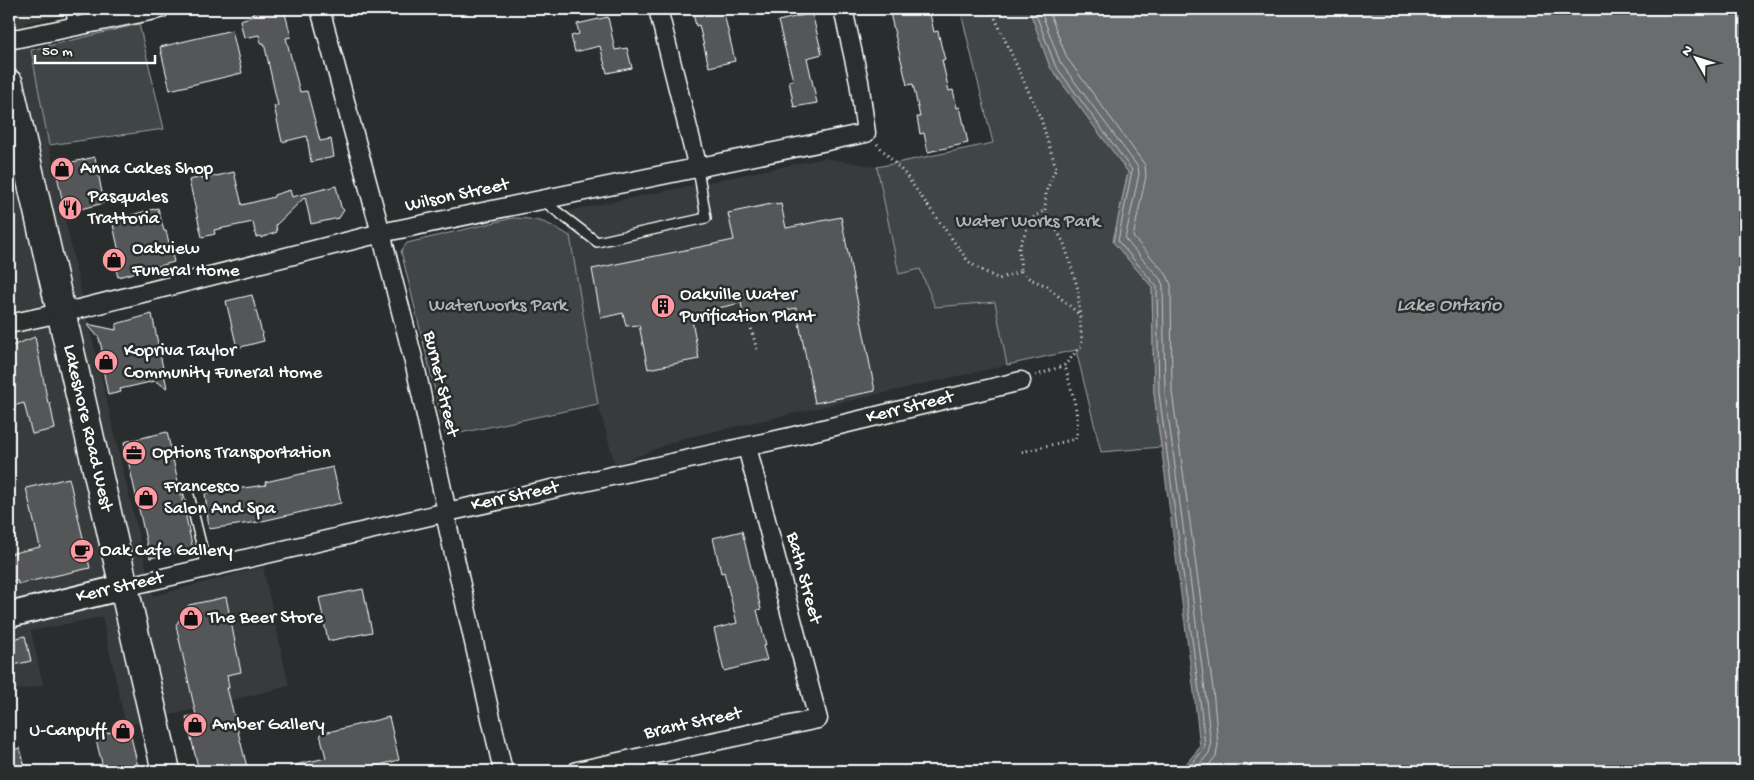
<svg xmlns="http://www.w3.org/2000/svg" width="1754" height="780" font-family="'Gochi Hand',sans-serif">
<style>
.built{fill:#373a3b}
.green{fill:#414445;stroke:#a0a2a2}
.water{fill:#6a6c6d;stroke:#a6a7a7}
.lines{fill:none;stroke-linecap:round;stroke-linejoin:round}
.shore{stroke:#c3c4c5;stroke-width:1}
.building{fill:#555758;stroke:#fff}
.service-casing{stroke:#fff;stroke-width:12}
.minor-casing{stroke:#fff;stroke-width:21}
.secondary-casing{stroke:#fff;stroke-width:28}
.primary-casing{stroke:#fff;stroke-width:31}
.path{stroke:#fff;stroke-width:3;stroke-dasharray:1 4;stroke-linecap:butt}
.service{stroke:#2a2d2e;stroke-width:9}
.minor{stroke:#2a2d2e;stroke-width:18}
.secondary{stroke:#2a2d2e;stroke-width:24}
.primary{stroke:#2a2d2e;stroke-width:28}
.labels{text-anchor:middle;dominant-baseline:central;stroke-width:5;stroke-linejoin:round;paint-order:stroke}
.poi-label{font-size:19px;fill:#fff;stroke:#2a2d2e;text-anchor:start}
.street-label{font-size:19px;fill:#fff;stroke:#2a2d2e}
.park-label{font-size:19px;fill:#b3b4b5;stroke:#2a2d2e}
.water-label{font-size:20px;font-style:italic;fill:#b4b6b6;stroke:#2a2d2e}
</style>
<rect width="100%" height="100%" fill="#2a2d2e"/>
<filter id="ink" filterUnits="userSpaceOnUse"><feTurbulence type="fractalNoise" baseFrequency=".02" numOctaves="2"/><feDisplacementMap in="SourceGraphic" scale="10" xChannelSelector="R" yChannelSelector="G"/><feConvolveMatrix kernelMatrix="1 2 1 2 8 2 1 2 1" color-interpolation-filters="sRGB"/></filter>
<g filter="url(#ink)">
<!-- built -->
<path class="built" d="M 9,9 L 88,9 L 25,23 L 49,145 L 80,288 L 153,596 L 263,567 L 289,686 L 126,726 L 102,617 L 31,631 L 43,685 L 9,692 Z
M 825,158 L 877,167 L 899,273 L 920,269 L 935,307 L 995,302 L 1007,365 L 681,439 L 615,465 L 598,404 L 570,236 L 568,211 Z"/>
<!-- green -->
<path class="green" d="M 960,9 L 1029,9 L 1050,67 L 1128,172 L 1113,242 L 1152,287 L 1154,393 L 1161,447 L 1101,452 L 1076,350 L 1007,365 L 995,302 L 935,307 L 920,269 L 899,274 L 877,167 L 993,143 Z
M 139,24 L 164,129 L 49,145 L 31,50 Z
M 513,218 C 540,219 547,222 570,236 L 598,404 L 446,436 L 401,251 L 407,243 Z"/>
<!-- water -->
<path class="water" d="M 1029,9 L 1745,9 L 1745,771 L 1180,771 L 1200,747 L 1194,692 L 1154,393 L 1152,287 L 1113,242 L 1128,172 L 1050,67 Z"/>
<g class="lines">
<!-- shore -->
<path class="shore" d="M 1034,9 L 1055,65 L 1132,170 L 1118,241 L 1157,287 L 1159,393 L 1199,691 L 1205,746 L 1203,750 L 1186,771
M 1040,9 L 1060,62 L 1138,167 L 1139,174 L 1125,239 L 1161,280 L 1163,286 L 1165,392 L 1205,690 L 1211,746 L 1209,753 L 1194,771
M 1048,9 L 1067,58 L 1145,165 L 1146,176 L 1133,237 L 1167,275 L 1171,285 L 1172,392 L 1213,689 L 1218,745 L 1216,756 L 1204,771"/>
</g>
<!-- building -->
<path class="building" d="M 266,9 L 284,9 L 291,37 L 286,38 L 300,92 L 307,91 L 320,141 L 331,139 L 334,157 L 311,162 L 307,136 L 282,142 L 274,106 L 278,106 L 264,43 L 261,43 L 259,35 L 244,38 L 240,20 L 254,16 L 253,11 Z
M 692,9 L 723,9 L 735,61 L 709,67 L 699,25 L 696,26 Z
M 889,9 L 929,9 L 934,32 L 938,31 L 941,45 L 945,60 L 942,60 L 949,91 L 953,90 L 957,108 L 960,107 L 968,143 L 928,152 L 924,133 L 920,134 L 917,117 L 920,117 L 913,84 L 907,85 Z
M 812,13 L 822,54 L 807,58 L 817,103 L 794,107 L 789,81 L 793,80 L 778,21 Z
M 608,17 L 615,50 L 627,48 L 632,68 L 607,73 L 600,46 L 575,52 L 571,36 L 579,34 L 577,24 Z
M 232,30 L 242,73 L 170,90 L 160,47 Z
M 95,157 L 104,203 L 65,213 L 55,166 Z
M 234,172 L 242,205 L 274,197 L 274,195 L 290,190 L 292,197 L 336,186 L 341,207 L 344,210 L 339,218 L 311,224 L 305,197 L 276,225 L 277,232 L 261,238 L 261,236 L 256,237 L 253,222 L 214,230 L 215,234 L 202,237 L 189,180 L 203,177 L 203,179 Z
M 776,203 L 776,205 L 781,204 L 786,228 L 841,217 L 875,391 L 815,403 L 796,308 L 744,319 L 741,303 L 691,314 L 699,359 L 648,369 L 639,325 L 626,326 L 623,313 L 601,318 L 592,269 L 734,240 L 728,213 Z
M 158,208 L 164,231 L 166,231 L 174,262 L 118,277 L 112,254 L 119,252 L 112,220 Z
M 252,295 L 264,341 L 237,348 L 226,301 Z
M 152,314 L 167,388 L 155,381 L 120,389 L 121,392 L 108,395 L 100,353 L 102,350 L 99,338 L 87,324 L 116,330 L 116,324 Z
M 35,337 L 48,403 L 50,403 L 55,429 L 32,434 L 24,403 L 9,407 L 9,347 Z
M 167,432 L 193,549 L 150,558 L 124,442 Z
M 333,467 L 341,503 L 258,522 L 209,529 L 205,493 L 266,485 L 265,482 Z
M 69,478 L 90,568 L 18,584 L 17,580 L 9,583 L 9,554 L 40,547 L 26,488 Z
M 742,531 L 761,609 L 757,610 L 766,645 L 763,646 L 767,660 L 724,671 L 714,629 L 737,623 L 724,572 L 721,573 L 713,538 Z
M 363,589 L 372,632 L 328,641 L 319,598 Z
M 226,597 L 241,672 L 227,675 L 229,688 L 227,688 L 248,771 L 199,771 L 186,717 L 196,715 L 176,625 L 189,605 Z
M 25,636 L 31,661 L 9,666 L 9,640 Z
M 389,717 L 399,760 L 356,771 L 290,771 L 290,766 L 326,758 L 320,734 Z
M 129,728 L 139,771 L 104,771 L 95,736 Z
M 20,748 L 26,771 L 9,771 L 9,751 Z"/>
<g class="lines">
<!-- service casing -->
<g class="service-casing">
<path id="service" d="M 70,9 L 74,26
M 542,200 L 597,242 L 706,218 L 698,168
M 188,491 L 207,568"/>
</g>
<!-- minor casing -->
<g class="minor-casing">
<path id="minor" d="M 320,9 L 381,233 L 416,370 L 447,512 L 447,523 L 503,771
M 658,9 L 698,168
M 9,40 L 160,9
M 9,324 L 83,308 L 381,233 L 866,133 L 859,81 L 843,9
M 124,587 L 447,512 L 790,437 L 1021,381
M 577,771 L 818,719 L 747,447"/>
</g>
<!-- secondary casing -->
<g class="secondary-casing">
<path id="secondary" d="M 9,615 L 124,587"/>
</g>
<!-- primary casing -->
<g class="primary-casing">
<path id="primary" d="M 9,84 L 166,771"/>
</g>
<!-- path -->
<path class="path" d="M 991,9 L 1041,119 L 1056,168 L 1046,192 L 1045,210 L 1064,243 L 1078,289 L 1082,345 L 1065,365 L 1035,376
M 877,144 L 905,174 L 968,261 L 976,267 L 999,279 L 1021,271 L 1019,248 L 1030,220 L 1045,210
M 1021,271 L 1030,279 L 1047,286 L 1080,315
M 750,324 L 757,350
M 1022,452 L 1075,439 C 1083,421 1069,384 1065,365"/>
<!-- service -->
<use href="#service" class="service"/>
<!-- minor -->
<use href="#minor" class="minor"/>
<!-- secondary -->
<use href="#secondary" class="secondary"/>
<!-- primary -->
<use href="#primary" class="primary"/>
</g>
</g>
<!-- icons -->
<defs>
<g id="shop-disc" transform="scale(1.25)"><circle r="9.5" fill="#ff9aa2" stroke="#2a2d2e"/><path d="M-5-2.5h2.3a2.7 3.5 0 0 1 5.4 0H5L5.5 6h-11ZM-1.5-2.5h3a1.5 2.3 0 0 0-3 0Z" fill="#111"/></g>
<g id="restaurant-disc" transform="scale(1.25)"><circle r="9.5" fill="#ff9aa2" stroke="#2a2d2e"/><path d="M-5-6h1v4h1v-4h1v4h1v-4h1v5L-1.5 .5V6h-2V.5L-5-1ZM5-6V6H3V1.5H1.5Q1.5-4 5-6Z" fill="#111"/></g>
<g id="building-disc" transform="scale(1.25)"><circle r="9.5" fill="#ff9aa2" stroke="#2a2d2e"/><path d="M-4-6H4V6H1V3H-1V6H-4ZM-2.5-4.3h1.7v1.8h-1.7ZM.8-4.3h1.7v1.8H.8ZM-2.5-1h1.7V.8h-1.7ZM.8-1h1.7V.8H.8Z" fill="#111"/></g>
<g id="office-disc" transform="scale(1.25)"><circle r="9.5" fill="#ff9aa2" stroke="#2a2d2e"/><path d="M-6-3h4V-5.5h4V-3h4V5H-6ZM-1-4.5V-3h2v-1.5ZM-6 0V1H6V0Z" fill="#111"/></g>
<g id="cafe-disc" transform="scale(1.25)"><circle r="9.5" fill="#ff9aa2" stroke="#2a2d2e"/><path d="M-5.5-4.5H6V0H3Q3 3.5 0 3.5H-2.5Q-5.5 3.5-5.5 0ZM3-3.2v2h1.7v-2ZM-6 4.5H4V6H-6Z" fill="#111"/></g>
</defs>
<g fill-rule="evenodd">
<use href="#shop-disc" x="62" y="169"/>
<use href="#restaurant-disc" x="70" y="208"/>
<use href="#shop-disc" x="114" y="260"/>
<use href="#building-disc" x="663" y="306"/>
<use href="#shop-disc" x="106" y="362"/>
<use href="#office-disc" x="134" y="453"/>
<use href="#shop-disc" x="146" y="498"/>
<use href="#cafe-disc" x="82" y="551"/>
<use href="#shop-disc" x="191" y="618"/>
<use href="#shop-disc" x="195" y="725"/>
<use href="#shop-disc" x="123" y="731"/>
</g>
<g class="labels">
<!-- poi labels -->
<g class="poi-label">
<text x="80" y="169">Anna Cakes Shop</text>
<text x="88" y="197">Pasquales<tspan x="88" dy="22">Trattoria</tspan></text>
<text x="132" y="249">Oakview<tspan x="132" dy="22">Funeral Home</tspan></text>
<text x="680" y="295">Oakville Water<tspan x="680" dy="22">Purification Plant</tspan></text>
<text x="124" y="351">Kopriva Taylor<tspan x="124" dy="22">Community Funeral Home</tspan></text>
<text x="152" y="453">Options Transportation</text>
<text x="164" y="487">Francesco<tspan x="164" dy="22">Salon And Spa</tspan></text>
<text x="100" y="551">Oak Cafe Gallery</text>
<text x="208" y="618">The Beer Store</text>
<text x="212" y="725">Amber Gallery</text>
<text x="106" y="731" text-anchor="end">U-Canpuff</text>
</g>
<!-- street labels -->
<g class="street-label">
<text transform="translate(457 196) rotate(-12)">Wilson Street</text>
<text transform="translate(440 384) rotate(77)">Burnet Street</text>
<text transform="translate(910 408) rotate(-14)">Kerr Street</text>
<text transform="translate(87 428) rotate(77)">Lakeshore Road West</text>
<text transform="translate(515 497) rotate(-12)">Kerr Street</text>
<text transform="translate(803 578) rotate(75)">Bath Street</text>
<text transform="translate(120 588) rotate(-13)">Kerr Street</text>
<text transform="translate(693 724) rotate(-12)">Brant Street</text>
</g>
<!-- park labels -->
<g class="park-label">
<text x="1028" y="222">Water Works Park</text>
<text x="498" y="306">Waterworks Park</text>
</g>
<!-- water labels -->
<g class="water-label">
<text x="1449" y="306">Lake Ontario</text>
</g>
</g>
<!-- margin -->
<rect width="1754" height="780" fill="none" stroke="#2a2d2e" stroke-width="30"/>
<rect x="15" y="15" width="1724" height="750" fill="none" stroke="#fff" stroke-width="2" filter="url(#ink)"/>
<!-- north arrow -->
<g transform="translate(1696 58) rotate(309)" stroke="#2a2d2e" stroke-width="4" paint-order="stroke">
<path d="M0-4L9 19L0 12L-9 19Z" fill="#ffffff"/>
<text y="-8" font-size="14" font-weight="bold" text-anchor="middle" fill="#ffffff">N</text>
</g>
<!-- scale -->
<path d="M35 55v8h120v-8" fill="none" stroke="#ffffff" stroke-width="2.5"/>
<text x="42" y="55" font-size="15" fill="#ffffff" stroke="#2a2d2e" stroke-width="4" paint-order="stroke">50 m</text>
</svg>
